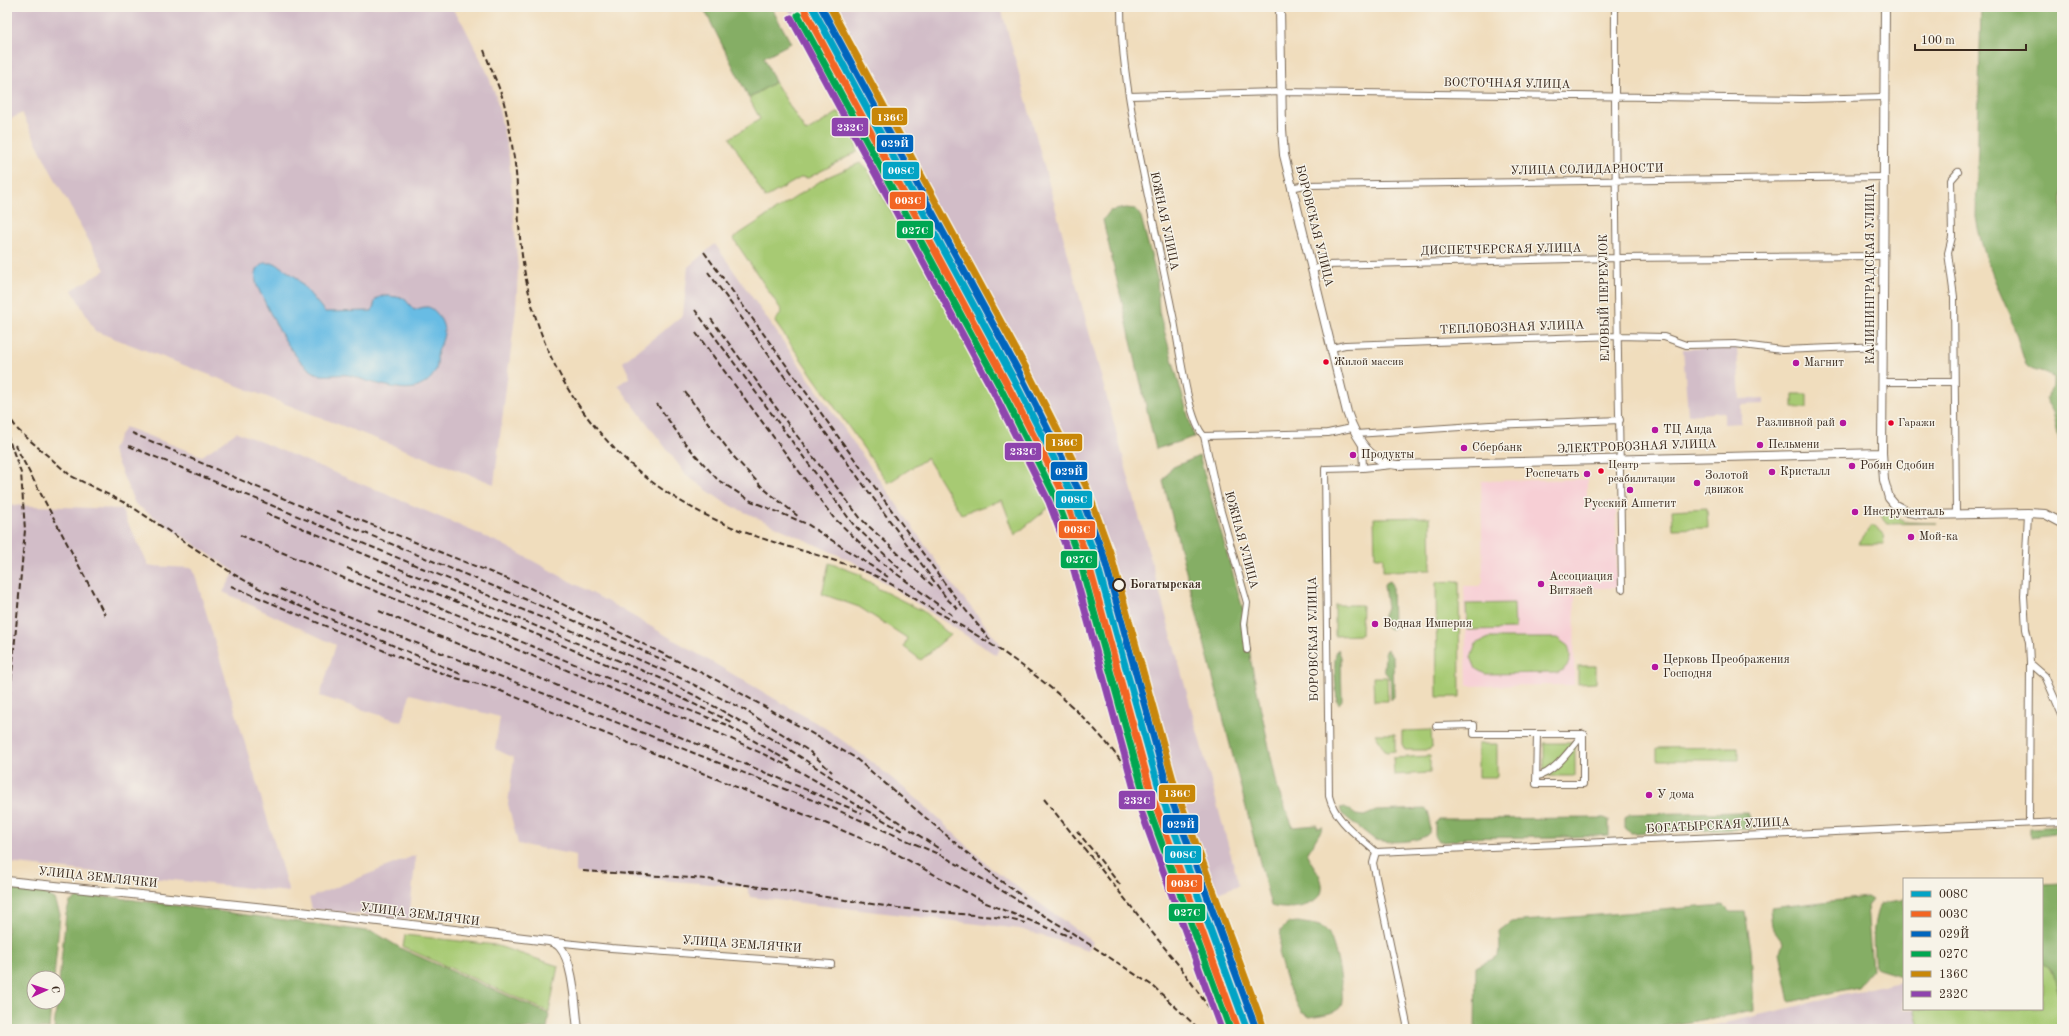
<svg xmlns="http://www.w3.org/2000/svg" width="2069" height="1036" font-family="'Old Standard TT',serif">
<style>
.built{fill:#f7cfd5}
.industrial{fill:#d2bdc8}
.green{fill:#a7ca73;stroke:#717a48}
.forest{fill:#85ae65;stroke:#606c42}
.water{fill:#68bce4;stroke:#527381}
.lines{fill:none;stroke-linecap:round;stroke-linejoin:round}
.street-casing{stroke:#7a6956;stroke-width:8}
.secondary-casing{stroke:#7a6956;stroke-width:10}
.street{stroke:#fff;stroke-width:6}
.secondary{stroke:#fff;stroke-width:8}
.rail{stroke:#3b2a1e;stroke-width:2;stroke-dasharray:6 3;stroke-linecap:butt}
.rail-1-casing{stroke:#f7f3e8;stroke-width:10}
.rail-2-casing{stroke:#f7f3e8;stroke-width:10}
.rail-3-casing{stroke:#f7f3e8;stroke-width:10}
.rail-4-casing{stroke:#f7f3e8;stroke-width:10}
.rail-5-casing{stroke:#f7f3e8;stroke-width:10}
.rail-6-casing{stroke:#f7f3e8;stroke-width:10}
.rail-1{stroke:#03a3c5;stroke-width:7}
.rail-2{stroke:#f26522;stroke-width:7}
.rail-3{stroke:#0065bd;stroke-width:7}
.rail-4{stroke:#00a651;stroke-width:7}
.rail-5{stroke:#c88708;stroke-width:7}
.rail-6{stroke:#8e44ad;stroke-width:7}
.bus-dot{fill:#e4002b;stroke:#f7f3e8;stroke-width:1.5}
.poi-dot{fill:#b5179e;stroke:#f7f3e8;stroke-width:1.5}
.stop-dot{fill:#f7f3e8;stroke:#3b2a1e;stroke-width:2}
.labels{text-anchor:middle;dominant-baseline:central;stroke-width:3;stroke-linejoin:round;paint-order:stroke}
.bus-label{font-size:11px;fill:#3b2a1e;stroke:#f7f3e8;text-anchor:start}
.street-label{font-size:12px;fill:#3b2a1e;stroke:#f7f3e8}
.poi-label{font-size:12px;fill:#3b2a1e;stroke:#f7f3e8;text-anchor:start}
.stop-label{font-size:12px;font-weight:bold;fill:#3b2a1e;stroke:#f7f3e8;text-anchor:start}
.line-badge{stroke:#f7f3e8;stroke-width:1.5}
.badge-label{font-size:11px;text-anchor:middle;font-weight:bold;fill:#fff}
</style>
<rect width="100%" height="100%" fill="#f7f3e8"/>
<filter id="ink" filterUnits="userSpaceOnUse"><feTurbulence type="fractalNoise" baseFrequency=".025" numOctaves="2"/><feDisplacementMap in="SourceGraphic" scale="8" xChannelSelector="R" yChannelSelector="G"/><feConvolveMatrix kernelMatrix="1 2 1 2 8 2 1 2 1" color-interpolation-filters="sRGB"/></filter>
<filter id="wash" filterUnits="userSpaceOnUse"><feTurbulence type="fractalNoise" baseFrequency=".012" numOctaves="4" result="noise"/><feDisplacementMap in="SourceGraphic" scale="16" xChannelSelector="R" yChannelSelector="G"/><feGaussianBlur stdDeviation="0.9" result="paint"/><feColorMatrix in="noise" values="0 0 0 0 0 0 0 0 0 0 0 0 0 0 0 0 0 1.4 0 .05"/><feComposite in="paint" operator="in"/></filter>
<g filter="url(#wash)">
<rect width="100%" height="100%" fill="#f0ddbd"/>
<!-- built -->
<path class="built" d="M 1587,479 L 1587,502 L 1616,502 L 1617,588 L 1575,588 L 1574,685 L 1467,686 L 1464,586 L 1480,586 L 1483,582 L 1481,481 Z"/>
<!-- industrial -->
<path class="industrial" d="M 7,7 L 451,7 L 463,24 L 487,72 L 496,96 L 509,157 L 518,271 L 516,309 L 494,484 L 95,331 L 72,290 L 105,270 L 48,166 L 22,113 L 7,121 Z
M 787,7 L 1001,7 L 1239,885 L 1191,903 L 1067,509 Z
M 715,244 L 953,585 L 1002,646 L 996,655 L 853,562 L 725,503 L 687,476 L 618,385 L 630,377 L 623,362 L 683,315 L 688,267 Z
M 1737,347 L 1740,399 L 1764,398 L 1764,404 L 1741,405 L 1741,423 L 1724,424 L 1724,412 L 1688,415 L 1683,349 Z
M 125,427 L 202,456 L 237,432 L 419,508 L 502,544 L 619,608 L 825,728 L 872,762 L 917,799 L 991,868 L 1093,942 L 1088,950 L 1020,929 L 750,897 L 747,887 L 576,873 L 576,855 L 518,844 L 508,804 L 514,758 L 495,749 L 500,717 L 410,694 L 402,722 L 320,696 L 336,645 L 223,592 L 235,572 L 135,504 L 112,450 Z
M 7,505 L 121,509 L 149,566 L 193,568 L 289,892 L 7,863 Z
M 416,855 L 409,920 L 312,909 L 309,898 Z
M 1904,981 L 1904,1009 L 1914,1009 L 1920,1029 L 1699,1029 Z"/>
<!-- green -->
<path class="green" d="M 775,82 L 806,132 L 839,112 L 856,138 L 857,152 L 808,178 L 802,177 L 765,198 L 730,138 L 760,119 L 749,98 Z
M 860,163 L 867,169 L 1040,466 L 1052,505 L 1015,535 L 1002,500 L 961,514 L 927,458 L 888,483 L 775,322 L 782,311 L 733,238 L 825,178 Z
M 1793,394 L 1807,394 L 1807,408 L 1793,408 Z
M 1707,508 L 1708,528 L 1673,529 L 1672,510 Z
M 1887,511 L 1897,518 L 1906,522 L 1937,523 L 1888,524 L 1884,521 L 1881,515 L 1883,512 Z
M 1430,517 L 1431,570 L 1383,571 L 1383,557 L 1375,557 L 1374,518 Z
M 1871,526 L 1875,526 L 1883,533 L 1884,544 L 1858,544 Z
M 829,563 L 862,575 L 862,578 L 877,586 L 877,588 L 923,611 L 950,635 L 921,660 L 904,647 L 907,638 L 859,607 L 822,594 Z
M 1459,581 L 1460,697 L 1437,697 L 1436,582 Z
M 1514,603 L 1515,629 L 1467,630 L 1466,604 Z
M 1335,605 L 1362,605 L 1361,635 L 1335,636 Z
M 1489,638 L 1557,638 L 1568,646 C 1573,658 1569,668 1557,673 L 1485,674 L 1476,669 L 1471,657 L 1476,644 Z
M 1578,666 L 1596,666 L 1596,683 L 1578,684 Z
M 1373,677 L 1387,677 L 1388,701 L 1374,701 Z
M 1431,730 L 1432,747 L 1428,750 L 1405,750 L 1402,744 L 1402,731 Z
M 1375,734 L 1395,734 L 1395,751 L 1386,752 Z
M 1544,743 L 1575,743 L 1575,776 L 1544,776 Z
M 1478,744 L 1497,744 L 1497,777 L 1478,777 Z
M 1738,747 L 1738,760 L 1657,760 L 1657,748 Z
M 1430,756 L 1430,773 L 1394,775 L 1393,758 Z
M 405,935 L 495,945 L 558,966 L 549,1012 L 403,947 Z
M 2042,961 C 2055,967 2062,1002 2062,1016 L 2053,1027 L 2053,1029 L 1920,1029 L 1914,1009 L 2042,1009 Z"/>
<!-- forest -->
<path class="forest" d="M 703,7 L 771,7 L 791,43 L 764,57 L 775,82 L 749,98 Z
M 1981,7 L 2062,7 L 2062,453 L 2053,412 L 2045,399 L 2053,387 L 2053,379 C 2046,370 2032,373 2026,365 C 2019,346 2015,327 2007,309 C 1994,279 1981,250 1976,217 Z
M 1126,208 L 1136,209 L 1141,217 L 1157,278 L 1159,312 L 1194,437 L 1156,449 L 1103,220 L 1110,211 Z
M 1199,456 L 1246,620 L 1251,662 L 1278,790 L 1293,827 L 1317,825 L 1317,828 L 1323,827 L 1307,854 C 1311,865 1320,871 1322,884 C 1326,908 1287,911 1271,906 L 1163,481 L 1171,468 Z
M 1389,581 L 1392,585 L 1393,628 L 1390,630 L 1381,623 L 1387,608 L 1384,586 L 1385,583 Z
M 1338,649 L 1341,657 L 1342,700 L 1339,704 L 1337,701 C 1336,691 1332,655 1338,649 Z
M 1387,649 L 1393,657 L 1394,697 L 1391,700 L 1390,678 L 1384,671 L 1385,651 Z
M 1345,807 L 1356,815 L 1364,816 L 1376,811 L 1425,809 L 1428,811 L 1430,819 L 1429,833 C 1421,843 1387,843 1375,840 L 1342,814 L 1340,808 Z
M 1744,812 L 1748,813 L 1753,826 L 1750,829 L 1631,833 L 1625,829 L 1625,818 L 1630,814 Z
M 1604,818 L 1609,820 L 1609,835 C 1561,839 1512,836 1463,838 L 1455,841 L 1439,842 L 1435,836 L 1435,823 L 1439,819 Z
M 2062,826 L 2062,833 L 2030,837 L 2030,828 Z
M 2062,884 L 2062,1007 L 2051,969 L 2042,961 L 2042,885 Z
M 7,889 L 42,892 L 55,899 L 60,914 L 54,978 L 34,978 L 34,1002 L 51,1002 L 49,1029 L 7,1029 Z
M 80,897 L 112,897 L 374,932 L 402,949 L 549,1014 L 547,1029 L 54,1029 L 66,914 L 70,902 Z
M 1867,897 L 1872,900 L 1867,906 L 1872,970 L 1858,987 L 1790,1002 L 1780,953 L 1783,942 L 1772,927 L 1770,908 Z
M 1904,899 L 1904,977 L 1875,968 C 1873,946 1871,925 1880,904 L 1901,901 Z
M 1723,905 L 1730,912 L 1745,912 L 1751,949 L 1754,1011 L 1649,1029 L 1475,1029 L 1476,967 C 1501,953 1501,963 1499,931 L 1511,922 Z
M 1298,922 C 1307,924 1322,924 1327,931 C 1335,940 1346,995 1341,1006 C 1337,1014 1318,1015 1310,1017 L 1301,1012 L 1287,984 L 1279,956 L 1281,930 L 1288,923 Z"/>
<!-- water -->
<path class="water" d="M 264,263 L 275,263 L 296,277 L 325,312 L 372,311 L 376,299 L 382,296 L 389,296 L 404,298 L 414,310 C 418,309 422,307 426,307 C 435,306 445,324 444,332 C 444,338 440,346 438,352 C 436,356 438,360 437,364 C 437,372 429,382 422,385 C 409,393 388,386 374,383 C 365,381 357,377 348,375 C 341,374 326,376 321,375 C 293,368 269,310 257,286 C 254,276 255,268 264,263 Z"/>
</g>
<g filter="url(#ink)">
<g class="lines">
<!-- street casing -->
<g class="street-casing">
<path id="street" d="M 1121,7 C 1121,51 1128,93 1136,136 C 1147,195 1160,252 1172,311 C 1178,336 1187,420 1204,436 L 1220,508 L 1247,603 L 1244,624 L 1247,650
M 1615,7 C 1614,201 1619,395 1622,589
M 1129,96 L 1281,92 L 1804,99 L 1884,97
M 1291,188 L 1305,185 L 1884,177
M 1312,270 L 1326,265 L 1615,258 L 1883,256
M 1332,348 L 1345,345 L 1617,336 L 1664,337 L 1686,345 L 1735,344 L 1782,350 L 1882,346
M 1883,382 L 1953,382
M 1356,434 L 1490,425 L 1620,420
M 1204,436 L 1328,433 L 1352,428
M 1362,445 L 1363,468 L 1325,469 L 1329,796 C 1335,821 1357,835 1376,852
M 1363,468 L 1392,465
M 2028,513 L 2024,596 L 2026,629 L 2029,642 L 2030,663 L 2045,676 L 2062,715
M 1956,514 L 1954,297 L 1948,253 L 1952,237 L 1951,180 L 1958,172
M 1436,726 L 1474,725 L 1474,734 L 1583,734 L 1583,784 L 1536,784 L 1537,734
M 1537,776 C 1553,775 1573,746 1583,734
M 2029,823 L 2030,663
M 1376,852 L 2062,822
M 1376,852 L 1373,863 L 1408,1029
M 555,942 L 611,948 L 831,964"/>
</g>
<!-- secondary casing -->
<g class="secondary-casing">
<path id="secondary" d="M 1280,7 L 1282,129 L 1284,155 L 1347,412 C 1355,436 1369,463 1397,465 L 1882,453
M 1885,7 L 1882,453 L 1884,480 L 1889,498 L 1895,505 L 1908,512 L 1926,515 L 2028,513 L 2045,514 L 2062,523
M 7,881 L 275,909 L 549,941 C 554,943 557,943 560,947 C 574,963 575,1008 578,1029"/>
</g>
<!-- street -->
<use href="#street" class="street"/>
<!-- secondary -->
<use href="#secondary" class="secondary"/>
<!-- rail -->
<path class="rail" d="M 484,50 C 490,68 499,85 504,103 C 508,119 511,136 513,152 C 519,183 517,215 521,247 C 527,302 545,356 577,403 C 621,466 675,506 747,533 C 785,547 826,556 864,571 C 888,580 909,596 932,609 C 1007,651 1083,702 1131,776 C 1142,793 1151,812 1159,830 L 1231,1029
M 704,252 L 951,592 L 990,640
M 708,272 L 947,599 L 958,609
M 695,310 L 853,524 L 903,572
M 711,319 L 794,432 L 861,519 L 934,587
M 696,333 L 833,517 L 878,560 L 952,615
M 685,392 L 733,456 L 763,488 L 799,517
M 657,404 L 684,442 L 718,480 L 751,501 L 807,524 L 888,577
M 7,414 L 18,430 L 71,476 L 129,505 L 235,575 L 264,591 L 463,675
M 132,433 L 331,519 L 527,600 L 668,662
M 7,434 L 21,473 L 25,530 L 10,694
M 15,445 L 105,615
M 129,446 L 545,619 L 672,674 L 743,709 L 809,751 L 832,772
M 337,511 L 530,588 L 724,684 L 854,757 L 998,879 L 1025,898
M 266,513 L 660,678 L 694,695 L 784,746 L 941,850
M 240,535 L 721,734 L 799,771 L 902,831
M 347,568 L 612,680 L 727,725 L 790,762
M 378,570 C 497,618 616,665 731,722
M 231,586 L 413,663 L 456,678 L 496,689 L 825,823 L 895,853 L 986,903 L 1071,937
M 280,589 L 835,809 L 945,857 L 1063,927 L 1153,986 L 1199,1029
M 379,611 L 862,813
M 1044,799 L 1181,968 L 1224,1029
M 1077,831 L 1121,886
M 583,871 L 707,879 L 898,908 L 1004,918 L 1025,923"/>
<!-- rail-1 casing -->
<g class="rail-1-casing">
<path id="rail-1" d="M 812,7 L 1013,378 L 1071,492 L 1095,556 L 1160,792 L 1247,1029"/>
</g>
<!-- rail-2 casing -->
<g class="rail-2-casing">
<path id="rail-2" d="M 805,11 L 1006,382 L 1064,495 L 1087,558 L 1152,795 L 1238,1029"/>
</g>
<!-- rail-3 casing -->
<g class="rail-3-casing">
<path id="rail-3" d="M 821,7 L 1020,374 L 1078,489 L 1103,554 L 1168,790 L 1255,1026"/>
</g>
<!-- rail-4 casing -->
<g class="rail-4-casing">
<path id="rail-4" d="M 798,15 L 999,385 L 1056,498 L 1080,561 L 1145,798 L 1230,1029"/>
</g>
<!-- rail-5 casing -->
<g class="rail-5-casing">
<path id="rail-5" d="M 830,7 L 1027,370 L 1086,486 L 1110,552 L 1175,787 L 1262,1023"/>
</g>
<!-- rail-6 casing -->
<g class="rail-6-casing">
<path id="rail-6" d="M 791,18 L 992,389 L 1049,502 L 1072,563 L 1137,800 L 1221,1029"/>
</g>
<!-- rail-1 -->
<use href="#rail-1" class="rail-1"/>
<!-- rail-2 -->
<use href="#rail-2" class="rail-2"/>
<!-- rail-3 -->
<use href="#rail-3" class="rail-3"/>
<!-- rail-4 -->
<use href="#rail-4" class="rail-4"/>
<!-- rail-5 -->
<use href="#rail-5" class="rail-5"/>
<!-- rail-6 -->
<use href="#rail-6" class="rail-6"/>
</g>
</g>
<!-- markers -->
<g class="bus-dot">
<circle cx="1326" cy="362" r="3.5"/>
<circle cx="1891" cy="423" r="3.5"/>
<circle cx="1601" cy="471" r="3.5"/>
</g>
<g class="poi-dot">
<circle cx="1796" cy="363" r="4"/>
<circle cx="1843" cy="423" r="4"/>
<circle cx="1655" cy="430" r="4"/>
<circle cx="1760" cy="445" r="4"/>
<circle cx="1464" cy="448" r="4"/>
<circle cx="1353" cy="455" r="4"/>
<circle cx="1852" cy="466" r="4"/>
<circle cx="1772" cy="472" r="4"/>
<circle cx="1587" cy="474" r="4"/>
<circle cx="1697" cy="483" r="4"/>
<circle cx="1630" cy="490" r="4"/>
<circle cx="1855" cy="512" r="4"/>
<circle cx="1911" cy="537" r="4"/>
<circle cx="1541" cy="584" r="4"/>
<circle cx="1375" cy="624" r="4"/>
<circle cx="1655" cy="667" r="4"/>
<circle cx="1649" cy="795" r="4"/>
</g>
<circle class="stop-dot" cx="1119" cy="585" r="6"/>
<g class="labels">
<!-- bus labels -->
<g class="bus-label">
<text x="1334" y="362">Жилой массив</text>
<text x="1898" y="423">Гаражи</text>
<text x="1608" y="465">Центр<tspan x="1608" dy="14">реабилитации</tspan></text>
</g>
<!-- street labels -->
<g class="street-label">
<text transform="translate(1507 84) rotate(1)">ВОСТОЧНАЯ УЛИЦА</text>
<text transform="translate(1587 170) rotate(-1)">УЛИЦА СОЛИДАРНОСТИ</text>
<text transform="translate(1164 221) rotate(78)">ЮЖНАЯ УЛИЦА</text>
<text transform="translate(1314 226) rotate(76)">БОРОВСКАЯ УЛИЦА</text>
<text transform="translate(1501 250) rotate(-1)">ДИСПЕТЧЕРСКАЯ УЛИЦА</text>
<text transform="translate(1871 274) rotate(-90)">КАЛИНИНГРАДСКАЯ УЛИЦА</text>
<text transform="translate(1605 298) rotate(-91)">ЕЛОВЫЙ ПЕРЕУЛОК</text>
<text transform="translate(1512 328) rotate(-2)">ТЕПЛОВОЗНАЯ УЛИЦА</text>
<text transform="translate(1637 447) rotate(-2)">ЭЛЕКТРОВОЗНАЯ УЛИЦА</text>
<text transform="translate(1241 540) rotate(75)">ЮЖНАЯ УЛИЦА</text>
<text transform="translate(1314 639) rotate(-91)">БОРОВСКАЯ УЛИЦА</text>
<text transform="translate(1718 826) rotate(-3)">БОГАТЫРСКАЯ УЛИЦА</text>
<text transform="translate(98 878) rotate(6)">УЛИЦА ЗЕМЛЯЧКИ</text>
<text transform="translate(420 915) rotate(7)">УЛИЦА ЗЕМЛЯЧКИ</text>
<text transform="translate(742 945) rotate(4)">УЛИЦА ЗЕМЛЯЧКИ</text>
</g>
<!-- poi labels -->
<g class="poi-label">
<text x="1804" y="363">Магнит</text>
<text x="1835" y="423" text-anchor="end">Разливной рай</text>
<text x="1663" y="430">ТЦ Аида</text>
<text x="1768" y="445">Пельмени</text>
<text x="1472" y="448">Сбербанк</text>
<text x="1361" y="455">Продукты</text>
<text x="1860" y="466">Робин Сдобин</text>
<text x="1780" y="472">Кристалл</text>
<text x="1579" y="474" text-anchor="end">Роспечать</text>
<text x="1705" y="476">Золотой<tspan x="1705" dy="14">движок</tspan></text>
<text x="1630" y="504" text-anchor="middle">Русский Аппетит</text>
<text x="1863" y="512">Инструменталь</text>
<text x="1919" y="537">Мой-ка</text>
<text x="1549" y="577">Ассоциация<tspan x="1549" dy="14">Витязей</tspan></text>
<text x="1383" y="624">Водная Империя</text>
<text x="1663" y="660">Церковь Преображения<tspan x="1663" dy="14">Господня</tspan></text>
<text x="1657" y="795">У дома</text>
</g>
<!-- stop labels -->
<g class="stop-label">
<text x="1130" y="585">Богатырская</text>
</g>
</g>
<g class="line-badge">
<rect x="871" y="107" width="37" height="19" rx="4" fill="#c88708"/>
<rect x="831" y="117" width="38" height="20" rx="4" fill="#8e44ad"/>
<rect x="876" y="134" width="38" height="19" rx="4" fill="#0065bd"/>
<rect x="882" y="161" width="38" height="19" rx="4" fill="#03a3c5"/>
<rect x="889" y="191" width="37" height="19" rx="4" fill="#f26522"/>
<rect x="896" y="220" width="38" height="19" rx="4" fill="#00a651"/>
<rect x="1045" y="433" width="38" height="19" rx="4" fill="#c88708"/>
<rect x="1004" y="442" width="38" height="19" rx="4" fill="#8e44ad"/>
<rect x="1050" y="461" width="38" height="20" rx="4" fill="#0065bd"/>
<rect x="1055" y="490" width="38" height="19" rx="4" fill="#03a3c5"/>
<rect x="1058" y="520" width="38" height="19" rx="4" fill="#f26522"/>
<rect x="1060" y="550" width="38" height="19" rx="4" fill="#00a651"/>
<rect x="1158" y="784" width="38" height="19" rx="4" fill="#c88708"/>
<rect x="1118" y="790" width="38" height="20" rx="4" fill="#8e44ad"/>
<rect x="1162" y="814" width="37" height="20" rx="4" fill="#0065bd"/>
<rect x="1164" y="845" width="38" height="19" rx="4" fill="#03a3c5"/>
<rect x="1166" y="874" width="37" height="19" rx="4" fill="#f26522"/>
<rect x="1168" y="903" width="38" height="19" rx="4" fill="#00a651"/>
</g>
<g class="badge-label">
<text x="890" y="121">136С</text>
<text x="850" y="131">232C</text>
<text x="895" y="147">029Й</text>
<text x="901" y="174">008С</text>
<text x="908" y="204">003С</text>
<text x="915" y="234">027С</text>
<text x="1064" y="446">136С</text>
<text x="1023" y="455">232C</text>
<text x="1069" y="475">029Й</text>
<text x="1074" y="503">008С</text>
<text x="1077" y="533">003С</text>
<text x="1079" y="563">027С</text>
<text x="1177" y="797">136С</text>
<text x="1137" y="804">232C</text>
<text x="1181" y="828">029Й</text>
<text x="1183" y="858">008С</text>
<text x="1184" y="887">003С</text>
<text x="1187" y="916">027С</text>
</g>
<!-- margin -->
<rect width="2069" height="1036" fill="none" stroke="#f7f3e8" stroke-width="24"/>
<!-- legend -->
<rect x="1903" y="878" width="140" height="132" fill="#f7f3e8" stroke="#aca397"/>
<rect x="1911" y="891" width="20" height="6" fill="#03a3c5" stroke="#aca397"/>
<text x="1939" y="898" font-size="12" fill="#3b2a1e">008С</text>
<rect x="1911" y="911" width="20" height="6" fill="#f26522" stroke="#aca397"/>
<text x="1939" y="918" font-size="12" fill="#3b2a1e">003С</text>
<rect x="1911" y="931" width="20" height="6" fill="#0065bd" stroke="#aca397"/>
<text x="1939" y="938" font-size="12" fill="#3b2a1e">029Й</text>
<rect x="1911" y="951" width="20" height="6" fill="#00a651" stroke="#aca397"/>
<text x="1939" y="958" font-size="12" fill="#3b2a1e">027С</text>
<rect x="1911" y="971" width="20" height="6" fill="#c88708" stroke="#aca397"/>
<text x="1939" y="978" font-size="12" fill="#3b2a1e">136С</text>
<rect x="1911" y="991" width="20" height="6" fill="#8e44ad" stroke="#aca397"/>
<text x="1939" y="998" font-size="12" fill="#3b2a1e">232C</text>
<!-- north arrow -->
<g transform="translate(46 990) rotate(87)"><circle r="19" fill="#f7f3e8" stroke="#aca397"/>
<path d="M0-3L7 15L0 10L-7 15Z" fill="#b5179e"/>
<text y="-6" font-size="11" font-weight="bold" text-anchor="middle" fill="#3b2a1e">С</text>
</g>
<!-- scale -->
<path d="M1915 44v6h111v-6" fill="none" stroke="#3b2a1e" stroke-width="2"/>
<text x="1921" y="44" font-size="12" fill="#3b2a1e" stroke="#f7f3e8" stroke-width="3" paint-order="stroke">100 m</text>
</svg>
